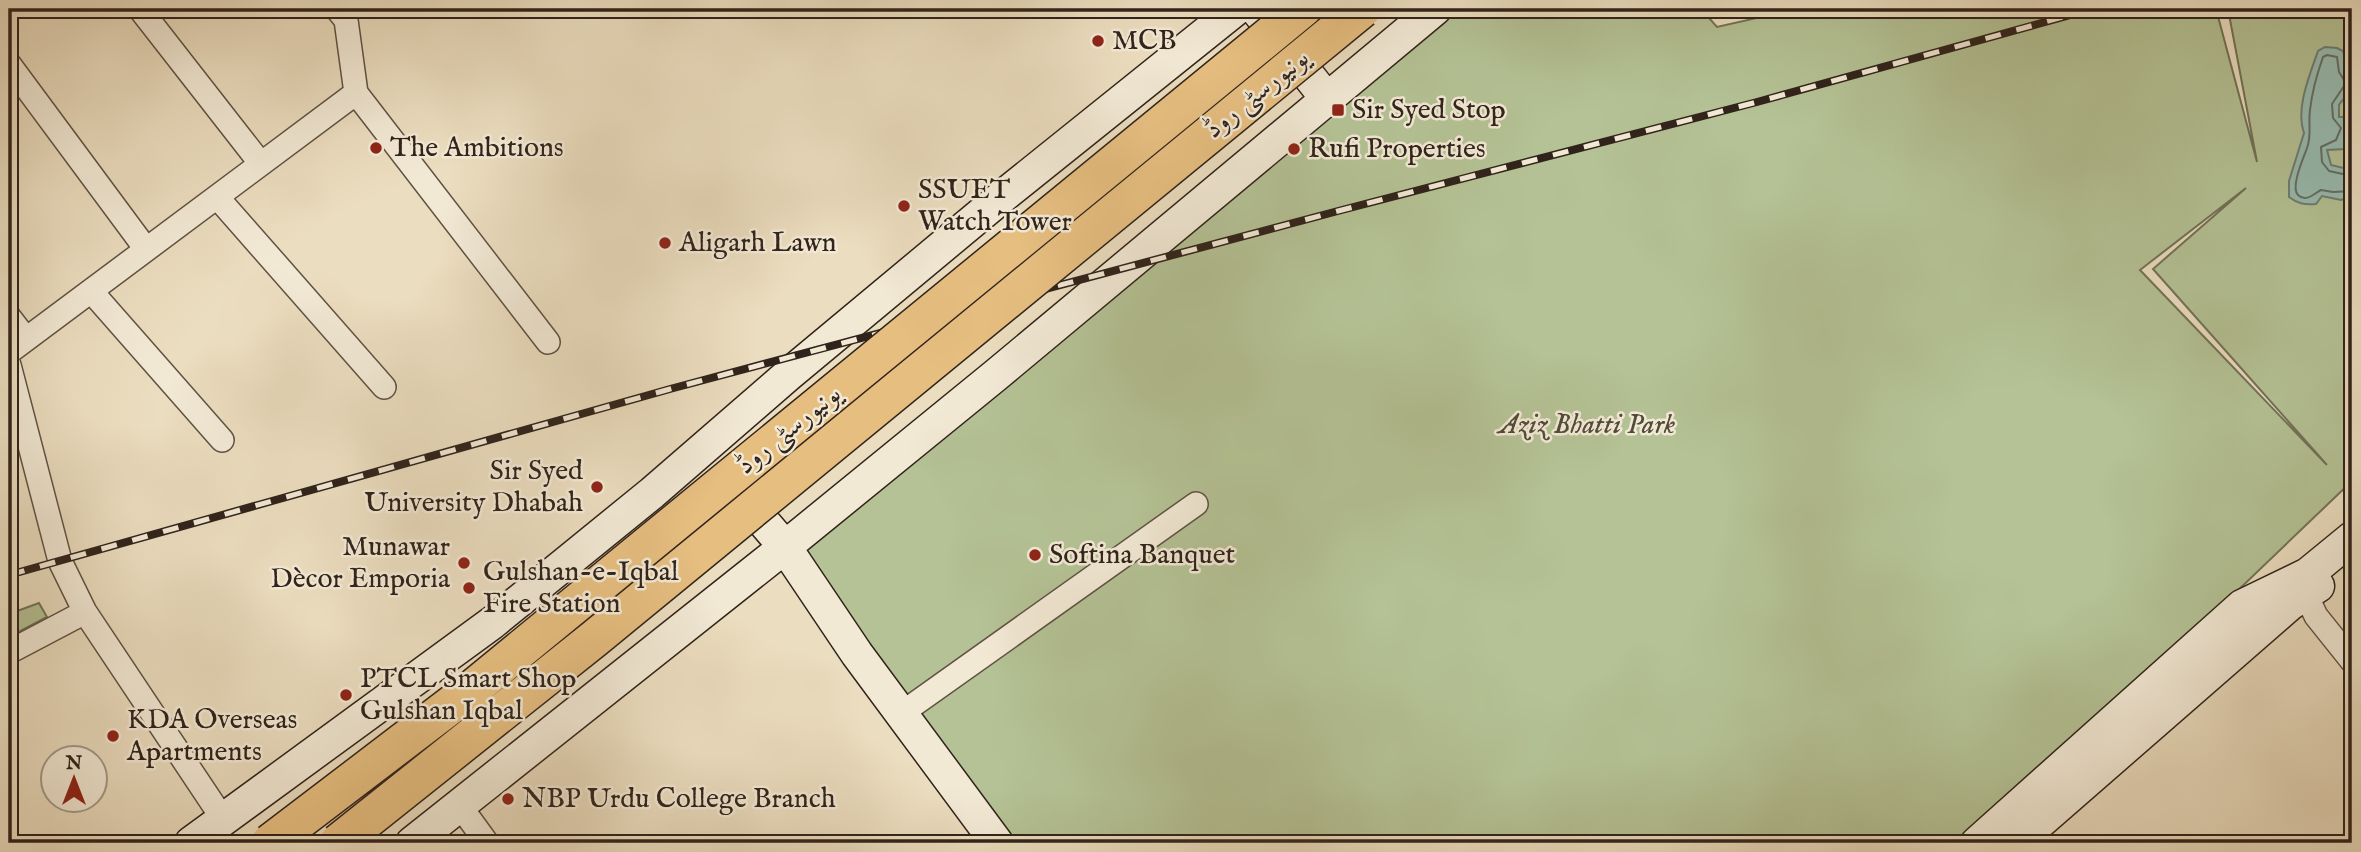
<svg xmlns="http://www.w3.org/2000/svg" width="2361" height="852" font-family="'IM FELL English',Amiri,serif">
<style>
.green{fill:#b4c295;stroke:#727258;stroke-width:2;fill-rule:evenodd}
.water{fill:#98bcb1;stroke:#6e7f75;stroke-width:2}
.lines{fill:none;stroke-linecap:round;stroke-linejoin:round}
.shore{stroke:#647066;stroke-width:2}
.street-casing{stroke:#5f5244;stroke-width:26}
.secondary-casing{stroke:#30231b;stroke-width:35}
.street{stroke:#f2e9d5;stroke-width:23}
.secondary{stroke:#f2e9d5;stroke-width:32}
.rail-casing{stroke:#30231b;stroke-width:8}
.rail{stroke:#f2e9d5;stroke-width:5;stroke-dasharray:16;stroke-linecap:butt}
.primary-bridge-casing{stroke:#30231b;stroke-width:40;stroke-linecap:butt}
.primary-bridge{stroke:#e6be80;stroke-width:37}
.poi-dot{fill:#8f2418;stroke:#f2e9d5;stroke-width:2.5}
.labels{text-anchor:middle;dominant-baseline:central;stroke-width:5;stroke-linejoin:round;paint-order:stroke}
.poi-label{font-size:28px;fill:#30231b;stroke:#f2e9d5;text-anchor:start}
.street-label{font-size:28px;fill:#30231b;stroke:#f2e9d5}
.park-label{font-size:28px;font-style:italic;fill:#514b3a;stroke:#f2e9d5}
</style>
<rect width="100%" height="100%" fill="#ebddbf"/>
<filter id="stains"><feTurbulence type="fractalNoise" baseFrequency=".00286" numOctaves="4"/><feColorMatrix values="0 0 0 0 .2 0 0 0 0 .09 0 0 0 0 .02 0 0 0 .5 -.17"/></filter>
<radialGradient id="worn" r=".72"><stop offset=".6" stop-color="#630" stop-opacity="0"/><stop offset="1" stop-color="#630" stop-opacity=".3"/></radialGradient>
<!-- green -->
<path class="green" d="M 1434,9 L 1701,9 L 1717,27 L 1797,9 L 2216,9 L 2257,162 L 2228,9 L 2352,9 L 2352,481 L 1974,843 L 1001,843 L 783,549 ZM 2246,188 L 2153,269 L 2327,465 L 2140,270 Z
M 39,603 L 47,617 L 9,637 L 9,614 Z"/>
<!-- water -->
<path class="water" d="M 2325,47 L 2337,48 L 2343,51 C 2345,58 2351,86 2349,91 C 2348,95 2341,101 2339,105 L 2339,117 L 2344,117 C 2353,128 2344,136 2345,149 L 2327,150 L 2331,165 L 2352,170 L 2352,196 L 2341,200 L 2322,196 L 2316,204 C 2305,205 2298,204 2289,197 L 2289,181 L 2304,133 C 2295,109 2310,74 2318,51 Z"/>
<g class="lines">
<!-- shore -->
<path class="shore" d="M 2352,176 L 2329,171 L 2322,162 L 2321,147 L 2336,140 L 2341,128 L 2333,118 L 2332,104 L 2346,83 L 2339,72 L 2337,57 L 2327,55 L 2323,57 C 2317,74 2312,92 2310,110 C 2308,124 2312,135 2307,148 C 2304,157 2290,187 2298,195 C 2306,203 2315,193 2321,190 L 2333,192 L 2352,191"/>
<!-- street casing -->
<g class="street-casing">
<path id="street" d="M 140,9 L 261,164
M 337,9 L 346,20 L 356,93 L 548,342
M 9,64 L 146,249
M 217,197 L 384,387
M 91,291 L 222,440
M 9,317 L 26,339
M 9,352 L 356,93
M 9,365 L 60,561 L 85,612 L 223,819
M 2297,583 L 2306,595 L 2316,616 L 2352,661
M 9,652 L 85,612
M 902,713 L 1196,504
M 460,806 L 487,843"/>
</g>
<!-- secondary casing -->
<g class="secondary-casing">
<path id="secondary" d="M 1256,9 L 1327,99
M 737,491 L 785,547 L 857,654 L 997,843
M 191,843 L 492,623 L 652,493 L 788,375 L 1003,196 L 1236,9
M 412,843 L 785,547 L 996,375 L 1435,9
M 1977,843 L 2242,606 L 2308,574 L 2352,538
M 2016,843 L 2290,604 L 2318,586"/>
</g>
<!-- street -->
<use href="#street" class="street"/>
<!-- secondary -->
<use href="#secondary" class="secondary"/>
<!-- rail casing -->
<g class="rail-casing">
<path id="rail" d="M 9,575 L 670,389 L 1338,211 L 1757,102 L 2092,9"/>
</g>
<!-- rail -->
<use href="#rail" class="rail"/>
<!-- primary-bridge casing -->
<g class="primary-bridge-casing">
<path id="primary-bridge" d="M 270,843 L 472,689 L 1302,9
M 338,843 L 594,639 L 1362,9"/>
</g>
<!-- primary-bridge -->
<use href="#primary-bridge" class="primary-bridge"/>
</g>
<!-- markers -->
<g class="poi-dot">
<circle cx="1098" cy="41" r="7"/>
<rect x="1331" y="103" width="14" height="14" rx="3.5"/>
<circle cx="376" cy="148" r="7"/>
<circle cx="1294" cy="149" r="7"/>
<circle cx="904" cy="206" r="7"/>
<circle cx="665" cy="243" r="7"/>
<circle cx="597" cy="487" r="7"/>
<circle cx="1035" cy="555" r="7"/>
<circle cx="464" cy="563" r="7"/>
<circle cx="469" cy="588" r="7"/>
<circle cx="346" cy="695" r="7"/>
<circle cx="113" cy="736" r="7"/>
<circle cx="508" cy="799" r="7"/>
</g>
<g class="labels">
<!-- poi labels -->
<g class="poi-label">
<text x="1112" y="41">MCB</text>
<text x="1352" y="110">Sir Syed Stop</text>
<text x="390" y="148">The Ambitions</text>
<text x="1308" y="149">Rufi Properties</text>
<text x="918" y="190">SSUET<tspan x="918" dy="32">Watch Tower</tspan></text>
<text x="679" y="243">Aligarh Lawn</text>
<text x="583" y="471" text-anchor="end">Sir Syed<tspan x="583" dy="32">University Dhabah</tspan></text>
<text x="450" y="547" text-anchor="end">Munawar<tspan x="450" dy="32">Dècor Emporia</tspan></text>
<text x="1049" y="555">Softina Banquet</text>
<text x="483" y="572">Gulshan-e-Iqbal<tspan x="483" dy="32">Fire Station</tspan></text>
<text x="360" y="679">PTCL Smart Shop<tspan x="360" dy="32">Gulshan Iqbal</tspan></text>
<text x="127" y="720">KDA Overseas<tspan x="127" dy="32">Apartments</tspan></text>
<text x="522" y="799">NBP Urdu College Branch</text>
</g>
<!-- street labels -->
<g class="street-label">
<text transform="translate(1257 94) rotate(-39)">یونیورسٹی روڈ</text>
<text transform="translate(789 430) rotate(-39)">یونیورسٹی روڈ</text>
</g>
<!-- park labels -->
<g class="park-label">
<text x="1587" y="425">Aziz Bhatti Park</text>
</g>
</g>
<!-- margin -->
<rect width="2361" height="852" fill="none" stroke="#ebddbf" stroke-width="35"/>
<rect x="10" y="10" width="2340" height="831" fill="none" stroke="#30231b" stroke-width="3.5"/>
<rect x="18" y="18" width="2326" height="817" fill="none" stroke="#30231b" stroke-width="2"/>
<!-- north arrow -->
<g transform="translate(74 779)"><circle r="33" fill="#f2e9d5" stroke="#a49a8b" stroke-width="2"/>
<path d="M0-5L12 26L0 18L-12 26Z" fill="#8f2418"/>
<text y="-10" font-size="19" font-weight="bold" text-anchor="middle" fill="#30231b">N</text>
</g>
<rect width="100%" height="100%" filter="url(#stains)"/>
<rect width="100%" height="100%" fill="url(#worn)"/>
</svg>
